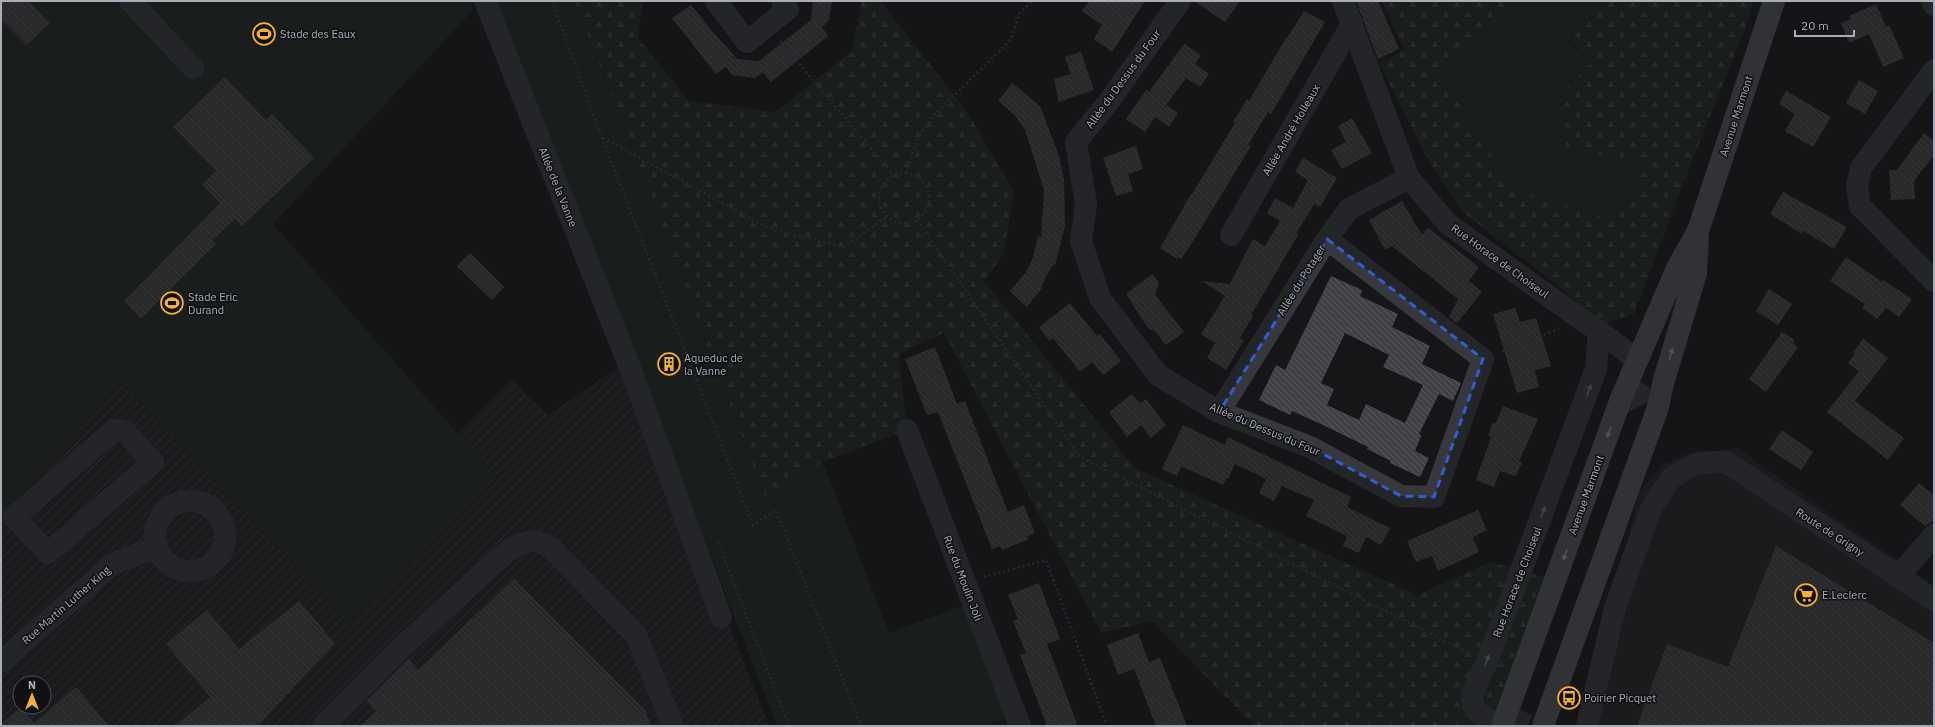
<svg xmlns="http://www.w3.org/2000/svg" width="1935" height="727" font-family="'IBM Plex Sans',sans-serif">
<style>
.built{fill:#222225}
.industrial{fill:url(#industrial-furrows);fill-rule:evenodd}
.green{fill:#1e261f}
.forest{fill:url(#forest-firs)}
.building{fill:url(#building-back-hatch);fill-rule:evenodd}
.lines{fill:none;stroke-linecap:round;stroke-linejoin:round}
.major-tunnel{stroke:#333438;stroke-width:22;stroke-dasharray:22 11;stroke-linecap:butt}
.path{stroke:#3d3f44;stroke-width:2.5;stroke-dasharray:2 3;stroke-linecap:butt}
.minor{stroke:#37383d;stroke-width:22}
.major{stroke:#53555c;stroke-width:22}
.oneway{fill:#979ba6}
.oneway2{fill:#757881}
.marked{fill:none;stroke:#325cd3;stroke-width:3;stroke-dasharray:8 5;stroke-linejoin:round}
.labels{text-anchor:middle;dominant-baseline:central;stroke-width:3;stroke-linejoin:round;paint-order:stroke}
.poi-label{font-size:11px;fill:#a8adb8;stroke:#111113;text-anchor:start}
.street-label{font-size:11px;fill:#a8adb8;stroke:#111113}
</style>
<defs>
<pattern id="industrial-furrows" width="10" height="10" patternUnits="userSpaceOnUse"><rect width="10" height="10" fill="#222225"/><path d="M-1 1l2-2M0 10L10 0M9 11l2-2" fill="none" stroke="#3f3f43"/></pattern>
<pattern id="forest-firs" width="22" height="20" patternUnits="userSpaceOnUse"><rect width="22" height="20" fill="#1e261f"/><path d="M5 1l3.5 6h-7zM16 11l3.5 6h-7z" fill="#3c433d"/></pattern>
<pattern id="building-back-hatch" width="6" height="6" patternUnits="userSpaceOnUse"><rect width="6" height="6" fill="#404145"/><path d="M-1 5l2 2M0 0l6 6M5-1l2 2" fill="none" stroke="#595a5e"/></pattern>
</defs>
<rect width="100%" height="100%" fill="#161618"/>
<!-- built -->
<path class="built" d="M 1737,448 L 1934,586 L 1934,726 L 1590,726 L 1597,708 L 1637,494 L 1664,463 L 1687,454 Z"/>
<!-- industrial -->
<path class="industrial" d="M 625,363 L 769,726 L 1,726 L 1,515 L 121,382 L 349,623 L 497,478 L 458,434 L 512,380 L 548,415 ZM 20,683 L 44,683 L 44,707 L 20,707 Z"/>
<!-- green -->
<path class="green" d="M 1,1 L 470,1 L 473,10 L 273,224 L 497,478 L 349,623 L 121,382 L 1,515 Z
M 496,1 L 575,1 L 766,499 L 823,462 L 889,633 L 972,602 L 1016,715 L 983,726 L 777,726 Z
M 1480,1 L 1609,1 L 1568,41 L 1590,63 L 1563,90 L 1610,121 L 1651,160 L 1617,221 L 1522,206 L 1441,76 Z"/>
<!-- forest -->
<path class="forest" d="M 575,1 L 642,1 L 638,38 L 689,101 L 776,112 L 852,51 L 862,1 L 880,1 L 966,110 L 1014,192 L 1003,255 L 984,281 L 1135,468 L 1417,595 L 1491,562 L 1548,578 L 1494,726 L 1254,726 L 1152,621 L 1101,633 L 944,333 L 899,354 L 907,430 L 823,462 L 766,499 Z
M 1382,1 L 1525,1 L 1441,76 L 1514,190 L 1617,221 L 1650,160 L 1566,152 L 1564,90 L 1591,63 L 1569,41 L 1609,1 L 1754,1 L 1745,29 L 1686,176 L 1634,314 L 1607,323 L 1598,320 L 1551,280 L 1465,214 L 1430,164 L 1379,64 L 1404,50 Z"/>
<!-- building -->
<path class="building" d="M 1,1 L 29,1 L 50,23 L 27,45 L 1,19 Z
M 813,1 L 832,1 L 829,20 L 822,27 L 828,36 L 771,82 L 763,72 L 755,78 L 732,75 L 726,67 L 716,74 L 672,18 L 691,5 L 714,33 L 737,59 L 759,61 L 811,20 Z
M 1089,1 L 1145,1 L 1112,52 L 1094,39 L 1102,25 L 1082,11 Z
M 1194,1 L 1240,1 L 1225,22 Z
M 1356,1 L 1378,1 L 1399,49 L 1378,59 Z
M 1876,4 L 1886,27 L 1889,25 L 1904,58 L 1883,67 L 1869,34 L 1849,43 L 1841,23 L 1851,19 L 1849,16 Z
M 1304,11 L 1325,22 L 1271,114 L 1268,112 L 1248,145 L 1251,146 L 1195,238 L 1182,258 L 1176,258 L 1160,248 L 1191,194 L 1192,194 L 1235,123 L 1233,122 L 1247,99 L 1249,101 L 1286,38 L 1287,38 Z
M 1184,44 L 1201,55 L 1195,64 L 1209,74 L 1200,87 L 1186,78 L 1166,105 L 1178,113 L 1169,127 L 1155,117 L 1145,132 L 1126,119 L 1146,90 L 1149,92 Z
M 1081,52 L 1094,90 L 1059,102 L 1054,79 L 1071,74 L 1065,57 Z
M 225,77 L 266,120 L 272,114 L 314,158 L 242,226 L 235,219 L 213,240 L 216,244 L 141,319 L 124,301 L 220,203 L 202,184 L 216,171 L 173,127 Z
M 1859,80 L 1878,91 L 1865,114 L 1846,103 Z
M 1012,83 L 1040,106 L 1059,156 L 1064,179 L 1065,226 L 1055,265 L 1053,265 L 1047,275 L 1041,287 L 1042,288 L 1027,307 L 1010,291 L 1026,272 L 1033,258 L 1038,236 L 1041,237 L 1044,190 L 1025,130 L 1015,115 L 998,101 Z
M 1786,91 L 1831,117 L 1813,147 L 1785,131 L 1795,114 L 1779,104 Z
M 1352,118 L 1372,153 L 1342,169 L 1331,150 L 1346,142 L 1338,126 Z
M 1924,133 L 1934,141 L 1934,155 L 1914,181 L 1915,199 L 1891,200 L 1889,170 L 1897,170 Z
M 1136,146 L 1143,169 L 1128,174 L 1133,191 L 1116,196 L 1103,158 Z
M 1303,158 L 1337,178 L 1320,207 L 1314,204 L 1296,234 L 1298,235 L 1251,315 L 1253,316 L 1240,338 L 1244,340 L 1226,370 L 1207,358 L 1215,343 L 1201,334 L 1225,296 L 1202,281 L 1230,284 L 1253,239 L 1265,246 L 1280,221 L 1267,213 L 1275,198 L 1293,208 L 1308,180 L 1295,172 Z
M 1783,192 L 1847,227 L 1834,249 L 1803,231 L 1802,234 L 1770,214 Z
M 1402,201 L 1422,235 L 1428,228 L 1479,267 L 1469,281 L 1482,292 L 1457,323 L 1449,317 L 1458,299 L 1392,246 L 1385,250 L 1369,220 Z
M 470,253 L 504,287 L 492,300 L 457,266 Z
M 1846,257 L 1882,282 L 1883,280 L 1912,299 L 1899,317 L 1886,308 L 1877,319 L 1862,308 L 1865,304 L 1830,281 Z
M 1152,274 L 1159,283 L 1155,295 L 1184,332 L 1166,345 L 1153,329 L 1150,330 L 1144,322 L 1126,294 Z
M 1331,276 L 1362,290 L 1360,296 L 1398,314 L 1392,327 L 1430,346 L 1422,364 L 1461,383 L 1453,401 L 1439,394 L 1419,434 L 1421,436 L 1415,451 L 1429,458 L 1420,477 L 1390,463 L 1391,461 L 1367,449 L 1368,447 L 1323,425 L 1292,411 L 1290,415 L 1259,400 L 1276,365 L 1285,370 ZM 1345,333 L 1389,355 L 1383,367 L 1423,385 L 1405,423 L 1366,404 L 1359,420 L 1327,405 L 1334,389 L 1321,383 Z
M 1769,289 L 1792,304 L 1778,325 L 1756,311 Z
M 1070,303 L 1097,336 L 1100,334 L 1121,361 L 1103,375 L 1092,362 L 1080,372 L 1053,338 L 1049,341 L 1039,327 Z
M 1515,308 L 1520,322 L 1536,318 L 1551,366 L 1535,370 L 1539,387 L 1517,393 L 1493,314 Z
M 1782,332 L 1795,340 L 1793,343 L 1798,347 L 1766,392 L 1749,379 Z
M 1863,339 L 1888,358 L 1855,401 L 1904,438 L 1888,460 L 1827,412 L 1859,371 L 1848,363 L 1855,354 L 1853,352 Z
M 935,347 L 957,404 L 965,401 L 1008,512 L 1024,505 L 1035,533 L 1027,536 L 1029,539 L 1002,550 L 1000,546 L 992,549 L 938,412 L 927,415 L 905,359 Z
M 1132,394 L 1140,403 L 1146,399 L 1166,425 L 1151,438 L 1141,425 L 1127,437 L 1109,412 Z
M 1503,406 L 1538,419 L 1519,461 L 1522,462 L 1516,476 L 1500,471 L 1494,487 L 1476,480 L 1491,437 L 1488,436 L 1493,422 L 1496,423 Z
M 1183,425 L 1225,445 L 1228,437 L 1351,497 L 1347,507 L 1390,528 L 1381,545 L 1366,537 L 1359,553 L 1343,546 L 1347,536 L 1306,516 L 1314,500 L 1282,486 L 1274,501 L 1259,493 L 1266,479 L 1235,464 L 1228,479 L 1226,478 L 1223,485 L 1185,468 L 1181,467 L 1177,476 L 1162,469 Z
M 1782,430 L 1813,452 L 1801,470 L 1769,449 Z
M 1919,483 L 1934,495 L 1934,520 L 1925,526 L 1900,505 Z
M 1478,510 L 1487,530 L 1473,537 L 1479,552 L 1438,571 L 1432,556 L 1416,562 L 1407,541 Z
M 1776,546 L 1934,643 L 1934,726 L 1637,726 L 1667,644 L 1728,667 Z
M 514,579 L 645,710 L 651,726 L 360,726 L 376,711 L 366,701 L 408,659 L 418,670 Z
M 1039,583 L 1060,639 L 1047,644 L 1078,726 L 1047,726 L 1020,655 L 1026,653 L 1013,621 L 1018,619 L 1008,595 Z
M 299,601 L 335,643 L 258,726 L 175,726 L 210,697 L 166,644 L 207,610 L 239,649 Z
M 1138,633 L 1149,662 L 1160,658 L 1187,726 L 1156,726 L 1134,669 L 1118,675 L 1107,645 Z
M 76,687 L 109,726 L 1,726 L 1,724 L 21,707 L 34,723 Z"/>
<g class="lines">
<!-- major-tunnel -->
<path class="major-tunnel" d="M 1516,726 L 1522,711"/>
<!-- path -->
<path class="path" d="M 552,1 L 602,138 L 753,525 L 776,510 L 861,726
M 780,41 L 893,175
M 603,138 L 766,227 L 843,247 L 887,217
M879 198a25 25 0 1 1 50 0a25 25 0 1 1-50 0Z
M 906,173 L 918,138 L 932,117 L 1011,40 L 1019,14 L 1032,1
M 917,220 L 1080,457 L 1469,653
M 1502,351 L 1559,329
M 718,542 L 789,726
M 984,577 L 1046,560 L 1107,726"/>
<!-- minor -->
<path class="minor" d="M 130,1 L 193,68
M 485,1 L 632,373 L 721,617
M 716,1 L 747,42 L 788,9 L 782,1
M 1180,1 L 1110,100 L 1076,142 L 1086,204 L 1081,241 L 1100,298 L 1158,375 L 1219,412 L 1310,447 L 1401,496 L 1434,497 L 1483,359 L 1327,239
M 1343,1 L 1409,178 L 1448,224 L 1582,320 L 1599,331 L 1637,360
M 1932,1 L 1934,5
M 1934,70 L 1861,168 L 1857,186 L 1860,206 L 1934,281
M 1231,235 L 1352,24
M 1620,404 L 1640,394
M 1219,412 L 1327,239 L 1349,209 L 1409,178
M 114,430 L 125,431 L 153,462 L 48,553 L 14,517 Z
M 907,430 L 1020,726
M155 536a35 35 0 1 1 70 0a35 35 0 1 1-70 0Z
M 1898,577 L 1934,535
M 1,662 L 113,564 L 157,546
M 323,726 L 403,646 L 510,549 C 526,540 536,538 551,548 L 636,635 L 673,726
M 1503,726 C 1459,709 1470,696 1487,662 L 1596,369 L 1599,331
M 1587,726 L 1615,608 L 1651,508 L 1671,478 L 1685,469 L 1699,463 L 1726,462 L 1934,600"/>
<!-- major -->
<path class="major" d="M 1502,726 L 1622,396 L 1678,266 L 1698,231 L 1774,1
M 1543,726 L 1657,410 L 1664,380 L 1696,273 L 1698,236"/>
</g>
<!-- one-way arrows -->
<defs><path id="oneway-solid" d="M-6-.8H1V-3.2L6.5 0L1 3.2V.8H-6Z"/></defs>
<g class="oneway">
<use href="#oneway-solid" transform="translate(1671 354) rotate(-73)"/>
<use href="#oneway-solid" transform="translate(1609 432) rotate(110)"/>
<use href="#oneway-solid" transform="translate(1565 555) rotate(110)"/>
</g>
<g class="oneway2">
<use href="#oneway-solid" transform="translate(1589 390) rotate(-69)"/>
<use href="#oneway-solid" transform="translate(1543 512) rotate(-69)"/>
<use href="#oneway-solid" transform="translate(1487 660) rotate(-68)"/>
</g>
<!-- marked area -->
<path d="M0 0H1935V727H0ZM 1327,239 L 1483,359 L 1434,497 L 1401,496 L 1310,447 L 1219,412 Z" fill="#161618" fill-opacity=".55" fill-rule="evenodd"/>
<path class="marked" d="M 1327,239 L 1483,359 L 1434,497 L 1401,496 L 1310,447 L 1219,412 Z"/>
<!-- icons -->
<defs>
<g id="stadium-ring" transform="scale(1.15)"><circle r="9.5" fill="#111113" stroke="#f2b134" stroke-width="1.5"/><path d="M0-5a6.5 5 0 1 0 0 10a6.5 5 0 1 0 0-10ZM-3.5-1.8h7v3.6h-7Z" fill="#f2b134"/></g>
<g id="building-ring" transform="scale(1.15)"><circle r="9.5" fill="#111113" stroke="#f2b134" stroke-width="1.5"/><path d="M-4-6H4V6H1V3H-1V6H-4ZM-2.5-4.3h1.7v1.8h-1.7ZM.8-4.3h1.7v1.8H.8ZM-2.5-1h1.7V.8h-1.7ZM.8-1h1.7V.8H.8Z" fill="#f2b134"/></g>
<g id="supermarket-ring" transform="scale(1.15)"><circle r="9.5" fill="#111113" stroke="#f2b134" stroke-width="1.5"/><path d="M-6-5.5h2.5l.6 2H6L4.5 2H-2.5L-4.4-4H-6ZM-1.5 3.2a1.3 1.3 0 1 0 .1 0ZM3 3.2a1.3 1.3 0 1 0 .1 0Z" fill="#f2b134"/></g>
<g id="bus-ring" transform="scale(1.15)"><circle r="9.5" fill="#111113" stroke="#f2b134" stroke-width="1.5"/><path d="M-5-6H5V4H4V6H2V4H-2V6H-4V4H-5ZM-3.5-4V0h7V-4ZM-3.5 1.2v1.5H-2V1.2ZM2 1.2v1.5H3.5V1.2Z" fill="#f2b134"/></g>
</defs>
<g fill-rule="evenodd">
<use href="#stadium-ring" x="264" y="34"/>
<use href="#stadium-ring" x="172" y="303"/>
<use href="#building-ring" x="669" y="364"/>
<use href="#supermarket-ring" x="1806" y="595"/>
<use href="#bus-ring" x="1569" y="698"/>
</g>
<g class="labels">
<!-- poi labels -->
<g class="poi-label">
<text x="280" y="34">Stade des Eaux</text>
<text x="188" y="297">Stade Eric<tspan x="188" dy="13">Durand</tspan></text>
<text x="684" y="358">Aqueduc de<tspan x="684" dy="13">la Vanne</tspan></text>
<text x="1822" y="595">E.Leclerc</text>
<text x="1584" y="698">Poirier Picquet</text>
</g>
<!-- street labels -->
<g class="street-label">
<text transform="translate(1123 79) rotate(-54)">Allée du Dessus du Four</text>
<text transform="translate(1736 116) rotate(-72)">Avenue Marmont</text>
<text transform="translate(1291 130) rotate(-60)">Allée André Holleaux</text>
<text transform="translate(558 187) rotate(68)">Allée de la Vanne</text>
<text transform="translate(1500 261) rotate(36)">Rue Horace de Choiseul</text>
<text transform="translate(1301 280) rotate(-58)">Allée du Potager</text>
<text transform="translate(1265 429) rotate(23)">Allée du Dessus du Four</text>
<text transform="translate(1586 495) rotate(-70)">Avenue Marmont</text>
<text transform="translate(1830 532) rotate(33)">Route de Grigny</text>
<text transform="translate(963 578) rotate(69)">Rue du Moulin Joli</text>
<text transform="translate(1517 582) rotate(-69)">Rue Horace de Choiseul</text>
<text transform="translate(66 605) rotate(-41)">Rue Martin Luther King</text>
</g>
</g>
<!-- border -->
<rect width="1935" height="727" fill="none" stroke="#a8adb8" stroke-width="4"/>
<!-- north arrow -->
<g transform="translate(32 695)"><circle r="19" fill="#111113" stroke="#4d4f55"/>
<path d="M0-3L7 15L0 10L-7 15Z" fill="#f2b134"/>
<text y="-6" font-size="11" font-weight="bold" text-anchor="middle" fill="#a8adb8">N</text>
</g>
<!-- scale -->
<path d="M1795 30v6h59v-6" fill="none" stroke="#a8adb8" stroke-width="2"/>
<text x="1801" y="30" font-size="12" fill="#a8adb8" stroke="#111113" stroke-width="3" paint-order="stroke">20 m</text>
</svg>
